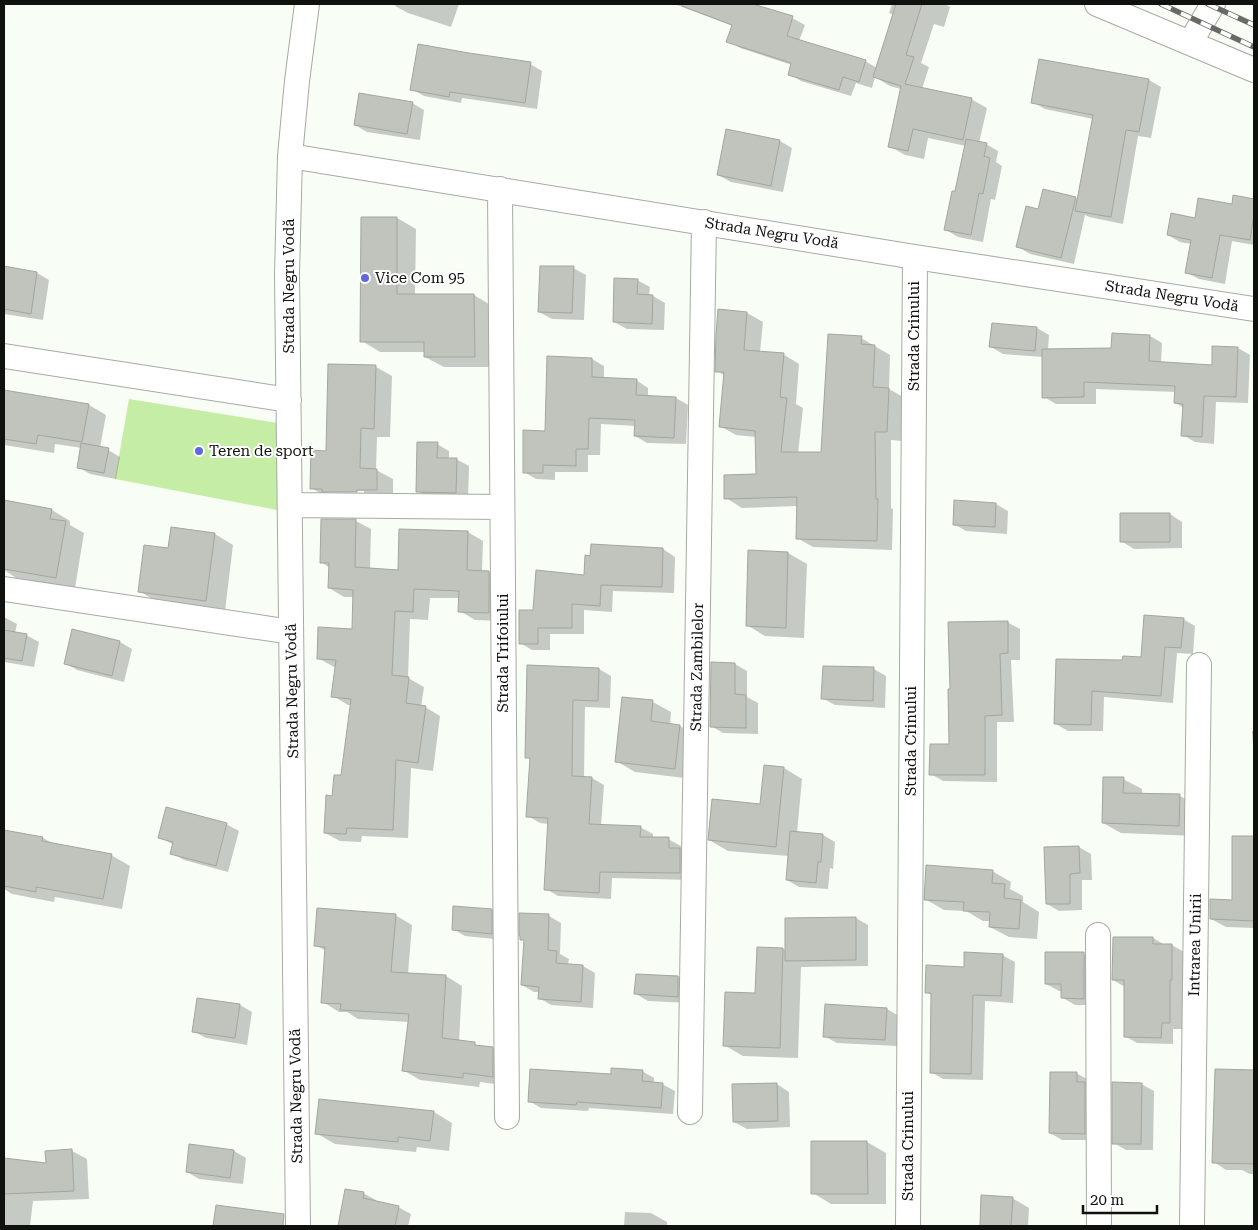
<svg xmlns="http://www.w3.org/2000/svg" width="1258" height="1230" font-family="'Roboto Serif',serif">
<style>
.green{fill:#c6eda5}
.shadow{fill:#0003;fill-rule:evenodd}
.building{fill:#c0c4bd;stroke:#a2a69f}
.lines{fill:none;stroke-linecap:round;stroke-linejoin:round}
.minor-casing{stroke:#a6aaa3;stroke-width:26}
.minor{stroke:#fff;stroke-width:24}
.rail-casing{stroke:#676a65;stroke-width:5.5}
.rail{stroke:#fff;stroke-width:4;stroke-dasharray:11;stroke-linecap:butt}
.poi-dot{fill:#6067e0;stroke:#fff;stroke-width:2}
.labels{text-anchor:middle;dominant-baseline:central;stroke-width:4;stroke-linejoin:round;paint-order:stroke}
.street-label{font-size:15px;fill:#0f110e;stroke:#fff}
.poi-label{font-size:15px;fill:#0f110e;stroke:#fff;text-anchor:start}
</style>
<rect width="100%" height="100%" fill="#f8fdf5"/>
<!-- green -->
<path class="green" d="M 129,399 L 278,423 L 277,510 L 115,479 Z"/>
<!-- shadow -->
<path class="shadow" d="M 396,4 L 459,4 L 451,27 L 408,13 L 395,6 Z
M 674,4 L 749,4 L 792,18 L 805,25 L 799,41 L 865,61 L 877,68 L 894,15 L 889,13 L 892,4 L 945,4 L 950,7 L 944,27 L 934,24 L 921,63 L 929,67 L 922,89 L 971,99 L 987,108 L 979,143 L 986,144 L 998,151 L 996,162 L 1002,166 L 995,200 L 991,199 L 983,242 L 958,237 L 946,230 L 956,193 L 966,146 L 928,138 L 924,159 L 905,155 L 889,146 L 901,89 L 890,86 L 875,77 L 872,88 L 856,83 L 851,96 L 801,81 L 789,74 L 792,65 L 740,48 L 728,41 L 733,26 Z
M 1040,61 L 1149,80 L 1161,87 L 1151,138 L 1138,136 L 1123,224 L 1089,217 L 1085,215 L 1074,264 L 1030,254 L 1017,246 L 1039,211 L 1075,198 L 1079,200 L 1093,119 L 1045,109 L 1033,102 Z
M 530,64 L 542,71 L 537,109 L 462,98 L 461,103 L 424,96 L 411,89 Z
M 412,103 L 424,110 L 420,140 L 367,132 L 355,125 Z
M 780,141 L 792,148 L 783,192 L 731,182 L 718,175 Z
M 1234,197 L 1254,200 L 1254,245 L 1232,241 L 1225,284 L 1199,279 L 1186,272 L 1191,244 L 1180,242 L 1168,235 L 1196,219 L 1233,205 Z
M 362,218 L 397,218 L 416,229 L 415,295 L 474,295 L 492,306 L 493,367 L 444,367 L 425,357 L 425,352 L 380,352 L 362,341 Z
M 4,268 L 37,273 L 49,280 L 43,320 L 4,314 Z
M 573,268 L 586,275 L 584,320 L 552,319 L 539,312 Z
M 637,280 L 650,287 L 649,296 L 653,296 L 665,303 L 664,330 L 627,329 L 614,322 Z
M 719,311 L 747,313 L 763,322 L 760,352 L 783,354 L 799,364 L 796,404 L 803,408 L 798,454 L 822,453 L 861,338 L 890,355 L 889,389 L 905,398 L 902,441 L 891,440 L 891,508 L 893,509 L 892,550 L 813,547 L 797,538 L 798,506 L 742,508 L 726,498 L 758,476 L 756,437 L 736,435 L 720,426 L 725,376 L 717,371 Z
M 1037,328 L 1049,335 L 1048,350 L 1112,349 L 1150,336 L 1162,343 L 1161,363 L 1213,367 L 1238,348 L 1250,355 L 1248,403 L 1216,402 L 1214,444 L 1195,442 L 1183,435 L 1184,408 L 1175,403 L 1176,392 L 1096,389 L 1096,404 L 1056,404 L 1044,397 L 1043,357 L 1003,354 L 991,347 Z
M 592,359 L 604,366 L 604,379 L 636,380 L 648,388 L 648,397 L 676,398 L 688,405 L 686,444 L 647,443 L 635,436 L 636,426 L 601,424 L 600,455 L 588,455 L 588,472 L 555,472 L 555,480 L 536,479 L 524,472 L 546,432 Z
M 330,365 L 376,367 L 392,376 L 390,437 L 377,437 L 376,470 L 393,479 L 393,499 L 327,497 L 311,488 L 327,452 ZM 326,490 L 364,491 L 364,493 L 326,493 Z
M 4,391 L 89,405 L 106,415 L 100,448 L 108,450 L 120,457 L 116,479 L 90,474 L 78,467 L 82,448 L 55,444 L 54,453 L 4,445 Z
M 437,444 L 449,451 L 449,459 L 456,459 L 469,466 L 468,499 L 430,498 L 417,491 Z
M 4,501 L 52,510 L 70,521 L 70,525 L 84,533 L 75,588 L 16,578 L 4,570 Z
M 996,504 L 1008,511 L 1007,534 L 966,531 L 954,524 Z
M 1170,514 L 1182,522 L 1182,548 L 1134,549 L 1121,541 Z
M 322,520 L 356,521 L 371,529 L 370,569 L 400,571 L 468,532 L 483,541 L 482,572 L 489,572 L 504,581 L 504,621 L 475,620 L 460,611 L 460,598 L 430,598 L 428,620 L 410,619 L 408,678 L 424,687 L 421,707 L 425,707 L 440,716 L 433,771 L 411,768 L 408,838 L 362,836 L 361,842 L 340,841 L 325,833 L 334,797 L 342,777 L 352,705 L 348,705 L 333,696 L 336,667 L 334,667 L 318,658 L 354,630 L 354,597 L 344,597 L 329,588 L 330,568 L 321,562 Z
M 172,529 L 215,534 L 233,545 L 225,611 L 158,602 L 139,591 L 169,550 Z
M 663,549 L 675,557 L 674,593 L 613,591 L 612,612 L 584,610 L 584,634 L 550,634 L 550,650 L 532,650 L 520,643 L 534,611 L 585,576 Z
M 749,552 L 788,553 L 807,564 L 804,638 L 765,636 L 747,625 Z
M 4,617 L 17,624 L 15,633 L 26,635 L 39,642 L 34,667 L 4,662 Z
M 1183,619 L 1195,626 L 1193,654 L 1177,653 L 1173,703 L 1104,697 L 1103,731 L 1068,731 L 1056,724 L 1123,661 L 1142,658 Z
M 1007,622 L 1020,629 L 1020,660 L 1011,660 L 1014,722 L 997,722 L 997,782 L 943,781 L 931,774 L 950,746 Z
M 73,631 L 120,642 L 132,649 L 124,682 L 77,670 L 65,663 Z
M 712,663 L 735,664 L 747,671 L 747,697 L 758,703 L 758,734 L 723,733 L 711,726 Z
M 528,666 L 599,669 L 611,676 L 610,708 L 585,707 L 584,778 L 592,778 L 604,785 L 601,826 L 640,827 L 653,834 L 653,838 L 668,839 L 681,846 L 681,850 L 692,857 L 692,880 L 612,878 L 611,899 L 558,896 L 546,889 L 549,824 L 540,823 L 528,816 L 531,760 L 526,757 Z
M 824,667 L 874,669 L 886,676 L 885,708 L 835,705 L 822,698 Z
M 623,698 L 653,702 L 671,712 L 670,725 L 680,726 L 698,737 L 693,779 L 635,772 L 616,761 Z
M 1252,731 L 1254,731 L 1254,762 Z
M 784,768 L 802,779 L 797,833 L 823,835 L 835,842 L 833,869 L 830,868 L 828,889 L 799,887 L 787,880 L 789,856 L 728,851 L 709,840 L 761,805 Z
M 1123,779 L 1142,789 L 1142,794 L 1180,796 L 1198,806 L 1197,836 L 1121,833 L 1103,823 Z
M 226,824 L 239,831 L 228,872 L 184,860 L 172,853 L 174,845 L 159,837 Z
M 4,831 L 43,838 L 54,844 L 111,855 L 130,866 L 122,909 L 55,897 L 54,902 L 12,894 L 4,889 Z
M 1233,837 L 1254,837 L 1254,928 L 1226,927 L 1211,919 L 1233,901 Z
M 1079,847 L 1091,854 L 1092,880 L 1082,880 L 1082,910 L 1059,911 L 1047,904 L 1045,848 Z
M 992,871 L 1011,882 L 1010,889 L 1023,896 L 1023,902 L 1039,912 L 1037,939 L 1009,937 L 990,927 L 991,921 L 983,921 L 966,911 L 944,910 L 925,899 Z
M 491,910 L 504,917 L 504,940 L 465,936 L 453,929 Z
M 520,914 L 549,916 L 561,923 L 560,954 L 569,959 L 568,965 L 583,966 L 595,973 L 593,1008 L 551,1005 L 539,998 L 540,992 L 534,992 L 522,985 L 525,941 L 522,939 Z
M 395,915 L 412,925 L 408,974 L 446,976 L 462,986 L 459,1042 L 475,1044 L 480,1047 L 492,1048 L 509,1058 L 509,1086 L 480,1082 L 479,1087 L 420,1080 L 403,1070 L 409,1022 L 358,1019 L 347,1012 L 339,1012 L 323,1002 L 326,951 L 315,945 Z
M 856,918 L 868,925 L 868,966 L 801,967 L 798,1058 L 743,1056 L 724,1045 L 757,994 L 783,949 L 787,951 Z
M 1114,938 L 1153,938 L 1165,945 L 1172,945 L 1184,952 L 1184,987 L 1182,987 L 1182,1029 L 1173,1029 L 1173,1044 L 1137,1043 L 1125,1036 L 1125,987 L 1113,980 Z
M 1084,954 L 1096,961 L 1096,1005 L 1075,1005 L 1063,998 L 1063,991 L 1059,991 L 1046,984 Z
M 1002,955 L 1015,962 L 1013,1003 L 985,1001 L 983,1080 L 943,1079 L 931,1072 L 933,996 L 926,992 L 965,968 Z
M 637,975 L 678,977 L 690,984 L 690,1003 L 648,1001 L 636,994 Z
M 240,1005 L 252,1012 L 247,1045 L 206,1038 L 193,1031 Z
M 887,1009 L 899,1016 L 897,1046 L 837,1043 L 824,1036 Z
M 642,1071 L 654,1078 L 654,1083 L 662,1084 L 675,1091 L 673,1114 L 589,1108 L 588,1111 L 541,1108 L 529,1101 L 612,1075 Z
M 1216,1071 L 1254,1071 L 1254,1174 L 1250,1174 L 1242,1170 L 1226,1170 L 1214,1162 Z
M 1076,1073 L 1089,1080 L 1097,1140 L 1062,1140 L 1050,1133 Z
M 777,1084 L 789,1092 L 790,1127 L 747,1129 L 734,1122 L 733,1085 Z
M 1141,1084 L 1154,1091 L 1153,1150 L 1126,1150 L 1114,1143 Z
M 434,1112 L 452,1123 L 449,1151 L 417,1147 L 416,1152 L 335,1144 L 316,1133 Z
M 812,1142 L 867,1142 L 886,1153 L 886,1204 L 831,1204 L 813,1193 Z
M 72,1151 L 87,1159 L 89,1199 L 33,1201 L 30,1226 L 6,1226 L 4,1225 L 4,1160 L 47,1165 Z
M 234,1151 L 246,1158 L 243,1184 L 199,1179 L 187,1172 Z
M 363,1193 L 376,1200 L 375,1202 L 398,1207 L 411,1214 L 408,1226 L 342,1226 L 340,1225 Z
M 983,1197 L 1012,1198 L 1029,1208 L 1028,1226 L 981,1226 Z
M 217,1206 L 274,1220 L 273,1226 L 214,1226 Z
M 625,1212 L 651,1213 L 667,1222 L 667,1226 L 624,1226 Z"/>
<!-- building -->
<path class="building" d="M 683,4 L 753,4 L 793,16 L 787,36 L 866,60 L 859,82 L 843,77 L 839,90 L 788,75 L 791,63 L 726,42 L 732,25 L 682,6 Z
M 896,4 L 922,4 L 906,55 L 914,57 L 905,84 L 972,98 L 963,140 L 913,129 L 908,151 L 888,147 L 901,86 L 873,77 Z
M 418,44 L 469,53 L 531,62 L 525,103 L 450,92 L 449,97 L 410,90 Z
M 1039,59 L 1149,79 L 1139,132 L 1126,130 L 1111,217 L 1075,211 L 1093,115 L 1031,103 Z
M 359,93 L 413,102 L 407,134 L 354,125 Z
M 726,129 L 780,140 L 771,186 L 717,175 Z
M 966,139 L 987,143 L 984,156 L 990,158 L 983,194 L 979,193 L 971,235 L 944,230 L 952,191 L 955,191 Z
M 1043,189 L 1076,197 L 1061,258 L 1016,247 L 1026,206 L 1038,209 Z
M 1233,195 L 1254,199 L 1254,214 L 1250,240 L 1220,235 L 1212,278 L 1185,273 L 1191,240 L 1167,235 L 1171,213 L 1195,218 L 1198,198 L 1232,204 Z
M 361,217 L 397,217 L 397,294 L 474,294 L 475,357 L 424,357 L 424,342 L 360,342 Z
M 4,266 L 37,272 L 31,314 L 4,309 Z
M 540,266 L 574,266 L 572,313 L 538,312 Z
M 614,278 L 638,279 L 637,294 L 653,295 L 652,324 L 613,322 Z
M 718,309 L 747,312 L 744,350 L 784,353 L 780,397 L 787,398 L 781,452 L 821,452 L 828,334 L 862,336 L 861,344 L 875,345 L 873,387 L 889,388 L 887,432 L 875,432 L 876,499 L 878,499 L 877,541 L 796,539 L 797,497 L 724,499 L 724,475 L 756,474 L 755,431 L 719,427 L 724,372 L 715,372 L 716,334 Z
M 992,323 L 1037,327 L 1035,351 L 989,347 Z
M 1112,333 L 1150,335 L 1149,361 L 1212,365 L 1212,346 L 1238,347 L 1236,397 L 1204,396 L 1202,437 L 1181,436 L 1183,404 L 1174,403 L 1175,386 L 1084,382 L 1084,397 L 1042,398 L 1042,349 L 1111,348 Z
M 547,356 L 592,358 L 592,377 L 637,379 L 636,395 L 676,397 L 674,438 L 634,436 L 635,420 L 589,418 L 588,449 L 576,449 L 576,466 L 543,465 L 543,473 L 523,473 L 523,430 L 545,431 Z
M 328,364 L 376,365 L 374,429 L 361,428 L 360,468 L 377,469 L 377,490 L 357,490 L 357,492 L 322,492 L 322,489 L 310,489 L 311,450 L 326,451 Z
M 4,390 L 89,404 L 82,442 L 38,435 L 36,444 L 4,439 Z
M 417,442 L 438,442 L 437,458 L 457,458 L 456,493 L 416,492 Z
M 81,443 L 109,448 L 104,473 L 77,468 Z
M 4,500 L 52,509 L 50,519 L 66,521 L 56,578 L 4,569 Z
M 954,500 L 996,503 L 995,527 L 953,525 Z
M 1120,513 L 1170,513 L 1170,542 L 1120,542 Z
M 321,519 L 356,519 L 355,567 L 398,570 L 399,529 L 468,531 L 467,570 L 489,571 L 489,613 L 458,612 L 459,591 L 414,589 L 413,612 L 395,611 L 392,675 L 409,677 L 406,703 L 426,706 L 418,763 L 396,760 L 393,830 L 347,828 L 346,834 L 324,833 L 326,795 L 332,796 L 334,775 L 341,775 L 351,699 L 331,697 L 336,660 L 317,659 L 318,627 L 352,629 L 353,590 L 328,588 L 329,563 L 320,563 Z
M 171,527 L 215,533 L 206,601 L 138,592 L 144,545 L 168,548 Z
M 591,544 L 663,548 L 662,587 L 601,585 L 600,606 L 572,604 L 572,628 L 538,628 L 538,644 L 519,644 L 519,610 L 533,610 L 536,570 L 584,575 L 585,555 L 590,556 Z
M 748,550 L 788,552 L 786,628 L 746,626 Z
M 1144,615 L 1184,618 L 1181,648 L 1165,647 L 1161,696 L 1092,691 L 1091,725 L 1054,724 L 1056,659 L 1122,660 L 1123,656 L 1141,657 Z
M 1008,621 L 1008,653 L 1000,654 L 1002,715 L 985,716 L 985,775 L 929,775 L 930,744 L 949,744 L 948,689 L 950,689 L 948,622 Z
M 72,629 L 120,641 L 112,676 L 64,664 Z
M 4,630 L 27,634 L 22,661 L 4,658 Z
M 711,662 L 735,663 L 735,694 L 746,695 L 746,728 L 710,727 Z
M 527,665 L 599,668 L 598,701 L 573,700 L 572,776 L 592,777 L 589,824 L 641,826 L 640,837 L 669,837 L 669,848 L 680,848 L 680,873 L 600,872 L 599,893 L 544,890 L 548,818 L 526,817 L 530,758 L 525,758 Z
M 823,666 L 874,667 L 873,701 L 821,699 Z
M 622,697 L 653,700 L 651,721 L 680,725 L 675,769 L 615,762 Z
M 764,765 L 784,767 L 776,847 L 708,840 L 712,799 L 760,804 Z
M 1103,777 L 1124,777 L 1123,793 L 1180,794 L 1179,826 L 1102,823 Z
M 166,807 L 227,823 L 216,866 L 170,854 L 173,842 L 158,838 Z
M 4,830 L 43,837 L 42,841 L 112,854 L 103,899 L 36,887 L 36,892 L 4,886 Z
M 790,831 L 823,834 L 821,862 L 818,862 L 816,883 L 786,880 Z
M 1232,836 L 1254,836 L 1254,921 L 1210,919 L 1210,899 L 1232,900 Z
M 1079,846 L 1080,873 L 1070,874 L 1070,904 L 1046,904 L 1044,847 Z
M 926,865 L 993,870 L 992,883 L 1005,884 L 1004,898 L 1021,900 L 1019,929 L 989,927 L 990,912 L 963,911 L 964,902 L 924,900 Z
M 453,906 L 492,909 L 492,934 L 452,930 Z
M 317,908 L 396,914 L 391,972 L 446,975 L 442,1038 L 475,1042 L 475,1045 L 493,1047 L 493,1077 L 463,1073 L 463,1078 L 402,1071 L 409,1014 L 340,1010 L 341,1004 L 321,1003 L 325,947 L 314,946 Z
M 519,913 L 549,914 L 548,950 L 557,951 L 556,963 L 583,965 L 581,1002 L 538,999 L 539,987 L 521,985 L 524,940 L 520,940 L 520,936 L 519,936 Z
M 856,917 L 856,960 L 785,961 L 785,918 Z
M 1113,937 L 1153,937 L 1153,944 L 1172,944 L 1172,980 L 1170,980 L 1170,1023 L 1162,1023 L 1161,1038 L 1124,1037 L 1124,980 L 1112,980 Z
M 757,947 L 783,948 L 780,1048 L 723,1046 L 725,992 L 755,993 Z
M 964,952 L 1003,954 L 1001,996 L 973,995 L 971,1074 L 930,1073 L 931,993 L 925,993 L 926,965 L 964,967 Z
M 1045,952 L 1084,952 L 1084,999 L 1061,998 L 1061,984 L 1045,984 Z
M 636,974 L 678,976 L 678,997 L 634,994 Z
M 197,998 L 240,1004 L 235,1038 L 192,1032 Z
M 825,1004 L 887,1008 L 885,1040 L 823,1037 Z
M 611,1068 L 643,1070 L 642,1081 L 663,1083 L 661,1108 L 577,1102 L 576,1105 L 528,1102 L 530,1069 L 611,1074 Z
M 1215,1069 L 1254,1070 L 1254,1164 L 1212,1163 Z
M 1050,1072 L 1077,1072 L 1077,1082 L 1085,1082 L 1085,1134 L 1049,1133 Z
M 1112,1082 L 1142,1083 L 1141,1144 L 1112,1144 Z
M 777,1083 L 778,1121 L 733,1122 L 732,1084 Z
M 319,1099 L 434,1111 L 430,1141 L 398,1137 L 398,1142 L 315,1134 Z
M 811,1141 L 867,1141 L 868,1194 L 811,1194 Z
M 189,1144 L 234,1150 L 230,1178 L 186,1172 Z
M 72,1149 L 74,1191 L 4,1194 L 4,1158 L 46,1163 L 45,1151 Z
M 345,1189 L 364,1192 L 363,1198 L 399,1206 L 395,1226 L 338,1226 Z
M 981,1195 L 1013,1197 L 1011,1226 L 980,1226 Z
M 216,1205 L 284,1214 L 283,1226 L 213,1226 Z"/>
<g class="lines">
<!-- minor casing -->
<g class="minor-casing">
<path id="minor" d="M 1097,4 L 1254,70
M 1190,43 L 1213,4
M 290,156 L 915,257 L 1254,309
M 500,189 L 507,1117
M 4,356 L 289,400
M 290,505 L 502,507
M 4,589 L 291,632
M 1098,935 L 1099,1226
M 690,1112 L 704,222
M 298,1226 L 287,274 L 290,156 L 297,81 L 307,4
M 908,1226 L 915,257
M 1192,1226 L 1199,665"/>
</g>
<!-- minor -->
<use href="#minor" class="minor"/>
<!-- rail casing -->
<g class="rail-casing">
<path id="rail" d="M 1161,4 L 1254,47
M 1208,4 L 1254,25"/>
</g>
<!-- rail -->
<use href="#rail" class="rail"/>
</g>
<!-- markers -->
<g class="poi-dot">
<circle cx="365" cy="278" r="5"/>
<circle cx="199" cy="451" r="5"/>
</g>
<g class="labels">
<!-- street labels -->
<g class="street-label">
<text transform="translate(772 233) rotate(9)">Strada Negru Vodă</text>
<text transform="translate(289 286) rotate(-90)">Strada Negru Vodă</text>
<text transform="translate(1172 296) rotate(9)">Strada Negru Vodă</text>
<text transform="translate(914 336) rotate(-90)">Strada Crinului</text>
<text transform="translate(503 653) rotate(-90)">Strada Trifoiului</text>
<text transform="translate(697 667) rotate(-89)">Strada Zambilelor</text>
<text transform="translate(292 691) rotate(-91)">Strada Negru Vodă</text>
<text transform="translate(911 741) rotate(-90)">Strada Crinului</text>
<text transform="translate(1195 945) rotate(-89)">Intrarea Unirii</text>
<text transform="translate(296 1096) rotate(-91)">Strada Negru Vodă</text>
<text transform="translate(908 1146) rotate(-90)">Strada Crinului</text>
</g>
<!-- poi labels -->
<g class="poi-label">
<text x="375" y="278">Vice Com 95</text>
<text x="209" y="451">Teren de sport</text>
</g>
</g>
<!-- border -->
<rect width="1258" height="1230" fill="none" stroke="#0f110e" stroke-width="10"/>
<!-- scale -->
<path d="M1083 1205v8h74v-8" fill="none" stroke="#0f110e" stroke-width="2.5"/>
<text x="1090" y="1205" font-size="15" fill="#0f110e" stroke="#ffffff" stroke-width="4" paint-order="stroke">20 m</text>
</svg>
